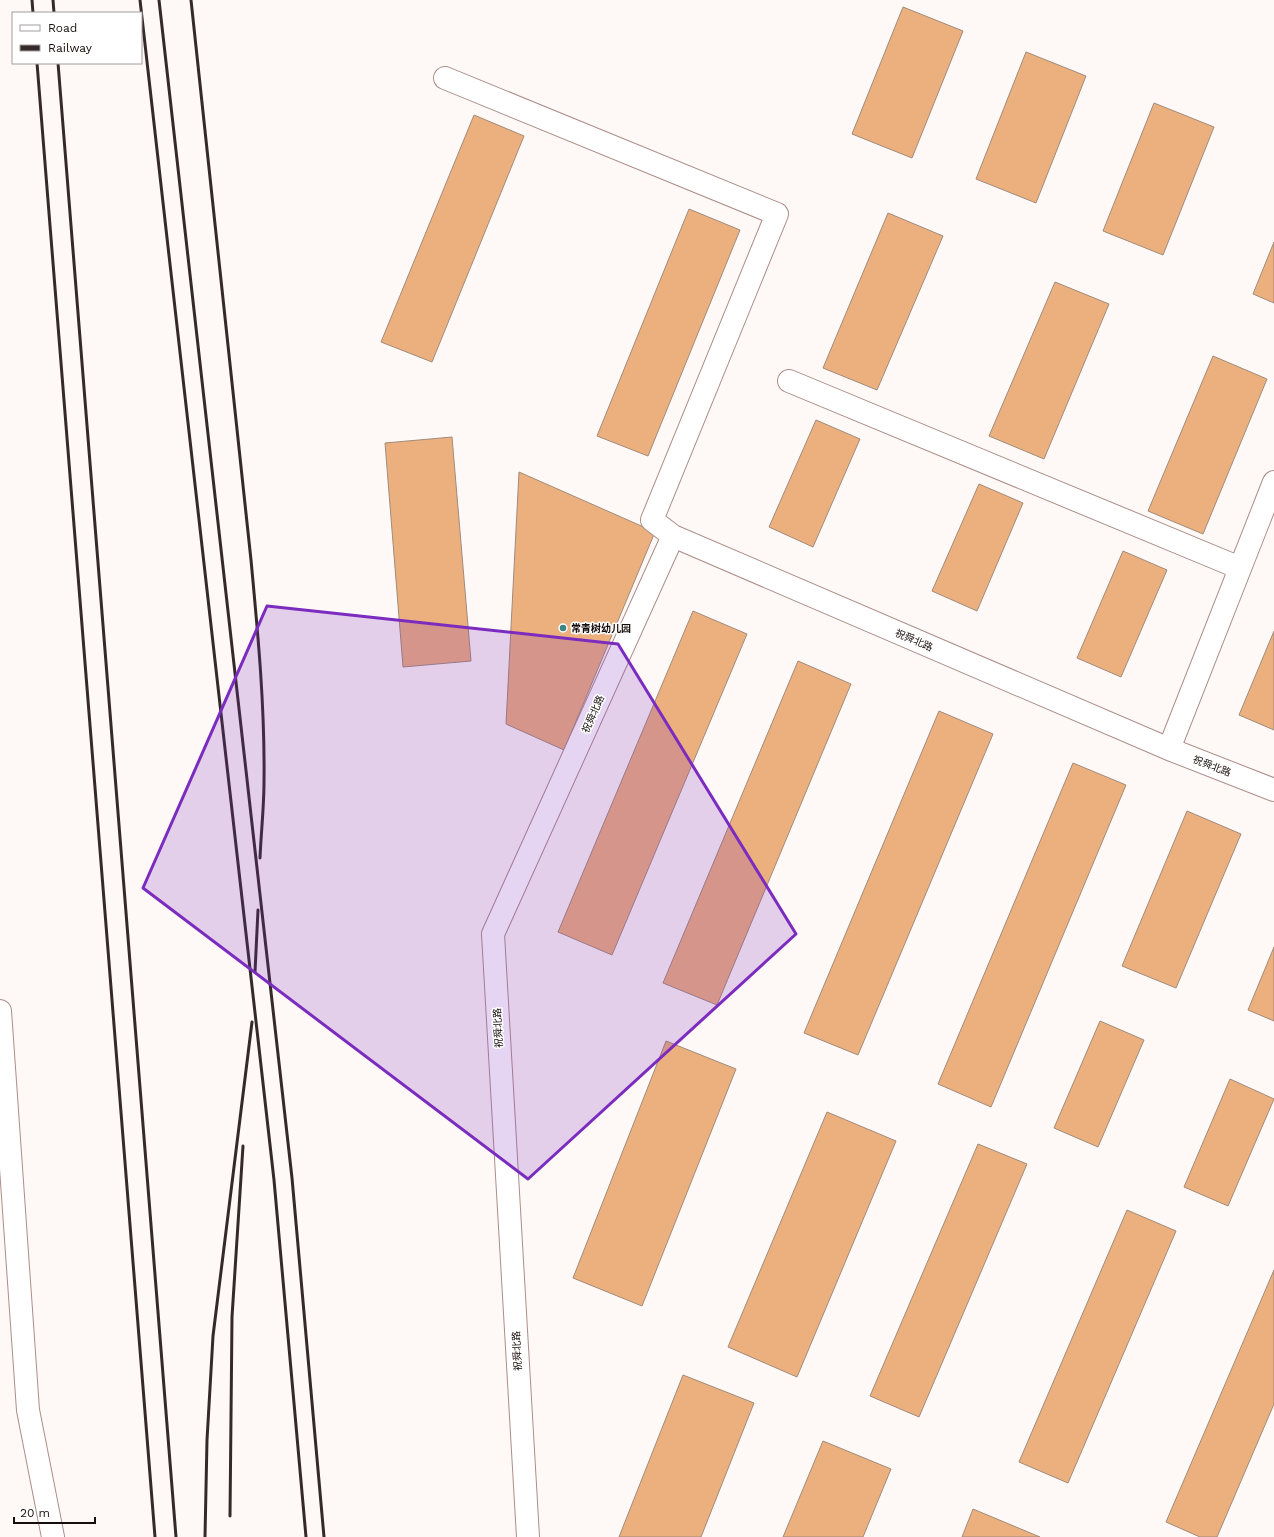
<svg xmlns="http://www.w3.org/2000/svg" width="1274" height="1537" font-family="'Work Sans','Noto Sans SC',sans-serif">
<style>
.building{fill:#ecb07f;stroke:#a08b7a}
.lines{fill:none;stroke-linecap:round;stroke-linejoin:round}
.street-casing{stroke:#ab8e8a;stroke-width:24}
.street{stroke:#fff;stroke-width:22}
.rail{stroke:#342a29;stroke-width:3}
.marked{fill:#7b2cbf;fill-opacity:0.2;stroke:#7b2cbf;stroke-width:3;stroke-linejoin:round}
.poi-dot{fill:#3e8685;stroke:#fff;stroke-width:1.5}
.labels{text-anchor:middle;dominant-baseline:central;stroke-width:3;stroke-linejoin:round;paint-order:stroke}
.poi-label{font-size:10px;font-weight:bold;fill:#170d0c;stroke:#fff;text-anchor:start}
.street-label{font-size:10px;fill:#170d0c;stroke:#fff}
</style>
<rect width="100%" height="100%" fill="#fef8f7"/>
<!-- building -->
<path class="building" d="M 903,7 L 963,31 L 912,158 L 852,134 Z
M 1026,52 L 1086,76 L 1036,203 L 976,179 Z
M 1154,103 L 1214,127 L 1163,255 L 1103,231 Z
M 474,115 L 524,136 L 432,362 L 381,342 Z
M 689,209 L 740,230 L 648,456 L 597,436 Z
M 888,213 L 943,236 L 877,390 L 823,368 Z
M 1274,242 L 1274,303 L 1253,294 Z
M 1055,282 L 1109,304 L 1044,459 L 989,436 Z
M 1213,356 L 1267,379 L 1203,534 L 1148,511 Z
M 816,420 L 860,439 L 813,547 L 769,527 Z
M 452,437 L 471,661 L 403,667 L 385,443 Z
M 519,472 L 655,532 L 564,750 L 506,724 Z
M 979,484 L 1023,503 L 977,611 L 932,591 Z
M 1123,551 L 1167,570 L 1121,677 L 1077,658 Z
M 693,611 L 747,634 L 612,955 L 558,932 Z
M 1274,631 L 1274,730 L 1239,715 Z
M 798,661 L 851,684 L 717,1005 L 663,983 Z
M 939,711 L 993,734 L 858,1055 L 804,1033 Z
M 1073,763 L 1126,785 L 991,1107 L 938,1084 Z
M 1187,811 L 1241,834 L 1176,988 L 1122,966 Z
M 1274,947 L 1274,1021 L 1248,1010 Z
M 1100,1021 L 1144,1040 L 1098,1147 L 1054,1128 Z
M 666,1041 L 736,1069 L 642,1306 L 573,1278 Z
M 1230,1079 L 1274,1099 L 1228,1206 L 1184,1187 Z
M 827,1112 L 896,1141 L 797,1377 L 728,1347 Z
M 978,1144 L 1027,1164 L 919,1417 L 870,1396 Z
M 1127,1210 L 1176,1231 L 1068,1483 L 1019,1462 Z
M 1274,1270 L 1274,1404 L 1217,1537 L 1200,1537 L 1166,1522 Z
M 683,1375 L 754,1403 L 701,1537 L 619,1537 Z
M 823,1441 L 891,1469 L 863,1537 L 783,1537 Z
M 973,1509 L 1040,1537 L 962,1537 Z"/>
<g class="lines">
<!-- street casing -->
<g class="street-casing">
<path id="street" d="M 445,78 L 777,214 L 652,520 L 673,536
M 789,381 L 1240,568
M 1169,749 L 1274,482
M 0,1011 L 28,1410 L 53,1537
M 528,1537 L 493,934 L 673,536 L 1169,749 L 1274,790"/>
</g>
<!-- street -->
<use href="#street" class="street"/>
<!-- rail -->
<path class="rail" d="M 32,0 L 33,13
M 53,0 L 54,13
M 140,0 L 274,1180 L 306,1537
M 159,0 L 292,1178 L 324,1537
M 191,0 L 251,560 C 258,634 265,708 264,782 C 264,807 261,833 260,858
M 37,63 L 155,1537
M 58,63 L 176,1537
M 255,972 L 258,910
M 230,1516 L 232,1317 L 243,1146
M 205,1537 L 207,1440 L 213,1336 L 252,1022"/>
</g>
<!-- marked area -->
<path class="marked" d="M 267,606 L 618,644 L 796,934 L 528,1179 L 143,888 Z"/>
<!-- markers -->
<circle class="poi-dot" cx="563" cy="628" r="4"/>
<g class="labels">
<!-- poi labels -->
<g class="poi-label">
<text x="571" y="628">常青树幼儿园</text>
</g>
<!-- street labels -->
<g class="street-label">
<text transform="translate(914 640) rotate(23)">祝舜北路</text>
<text transform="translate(593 714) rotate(-66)">祝舜北路</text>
<text transform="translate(1212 766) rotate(21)">祝舜北路</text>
<text transform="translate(498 1028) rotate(-93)">祝舜北路</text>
<text transform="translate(517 1351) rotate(-93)">祝舜北路</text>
</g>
</g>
<!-- legend -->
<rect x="12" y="12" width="130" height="52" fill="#ffffff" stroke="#a29e9e"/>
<rect x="20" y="25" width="20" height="6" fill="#ffffff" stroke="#a29e9e"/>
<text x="48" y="32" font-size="12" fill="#170d0c">Road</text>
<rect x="20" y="45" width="20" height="6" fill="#342a29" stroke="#a29e9e"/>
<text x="48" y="52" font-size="12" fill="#170d0c">Railway</text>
<!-- scale -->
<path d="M14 1517v6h81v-6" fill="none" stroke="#170d0c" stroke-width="2"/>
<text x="20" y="1517" font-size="12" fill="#170d0c" stroke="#ffffff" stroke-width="3" paint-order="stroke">20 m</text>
</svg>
